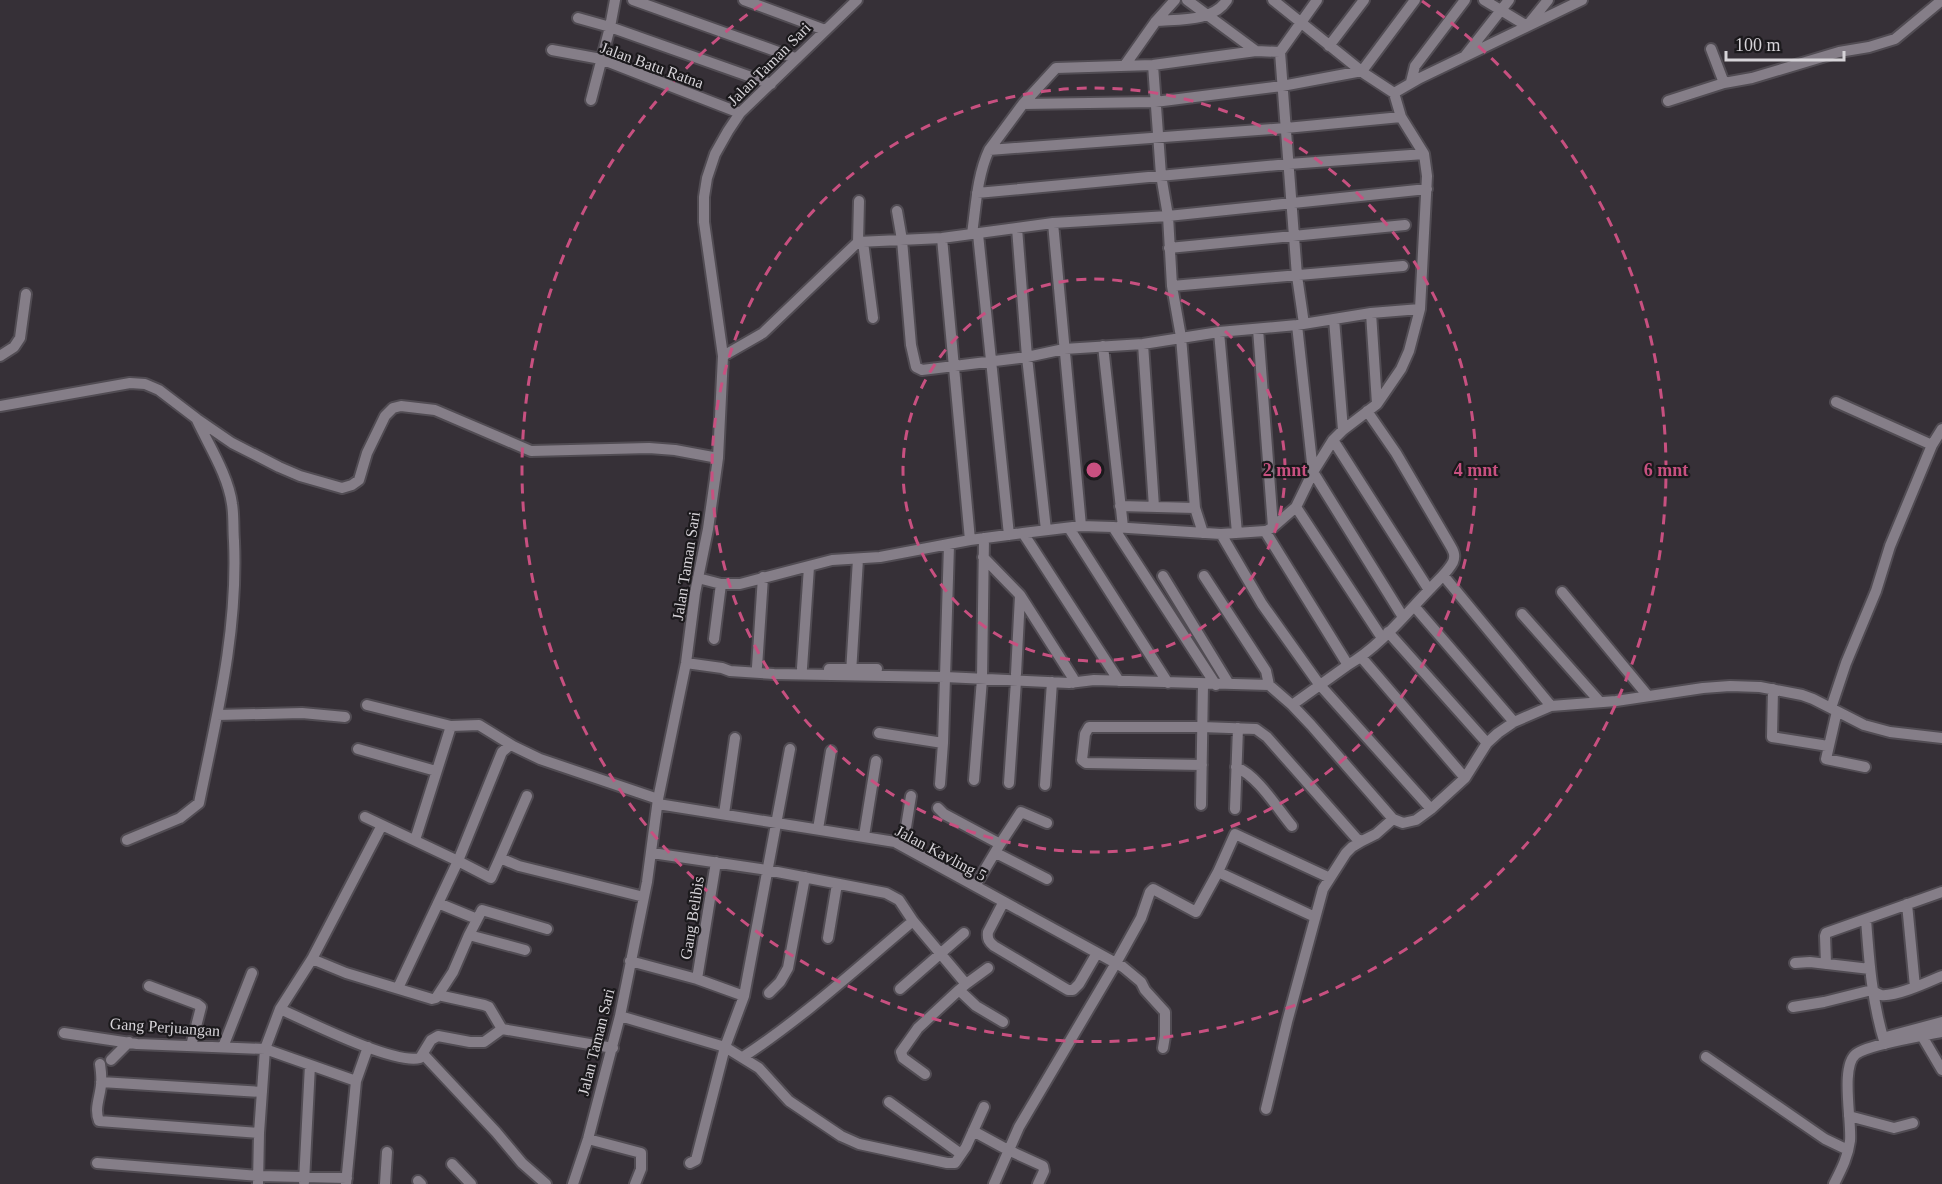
<svg xmlns="http://www.w3.org/2000/svg" width="1942" height="1184" font-family="'Times New Roman',serif">
<style>
.lines{fill:none;stroke-linecap:round;stroke-linejoin:round}
.minor-casing{stroke:#514c53;stroke-width:14}
.minor{stroke:#857e88;stroke-width:10}
.ring{fill:none;stroke:#c85080;stroke-width:3;stroke-dasharray:10 8}
.labels{text-anchor:middle;dominant-baseline:central;stroke-width:4.5;stroke-linejoin:round;paint-order:stroke}
.street-label{font-size:16px;fill:#d6d3d8;stroke:#1b191c}
.centre{fill:#c85080;stroke:#1b191c;stroke-width:3}
.ring-label{font-size:18px;text-anchor:middle;font-weight:bold;fill:#c85080;stroke:#1b191c;stroke-width:4.5;stroke-linejoin:round;paint-order:stroke}
</style>
<rect width="100%" height="100%" fill="#363037"/>
<g class="lines">
<!-- minor casing -->
<g class="minor-casing">
<path id="minor" d="M 633,0 L 795,58
M 744,0 L 825,30
M 1187,0 L 1256,51
M 1273,0 L 1365,74 L 1394,93 L 1401,117 L 1424,154 L 1427,176 L 1420,309 L 1409,351 L 1401,369 L 1377,404 L 1343,430 L 1333,440 L 1313,472 L 1296,507 L 1273,527
M 1484,0 L 1527,26 L 1548,0
M 578,18 L 610,27 L 771,84
M 1156,21 C 1179,19 1213,22 1227,0
M 1329,46 L 1364,0
M 1711,49 L 1724,83
M 552,50 L 601,59 L 740,113
M 1465,56 L 1509,0
M 1125,65 L 1156,21 L 1175,0
M 1411,82 L 1415,66 L 1465,0
M 1394,93 L 1420,78 L 1582,0
M 591,100 L 610,27 L 615,0
M 1668,101 L 1724,83 L 1752,78 L 1839,52 L 1869,47 L 1895,39 L 1942,0
M 1023,104 L 1155,102 L 1282,86 L 1362,71 L 1415,0
M 989,150 L 1023,104 L 1056,68 L 1153,65 L 1256,51 L 1280,52
M 977,193 L 1289,164 L 1424,154
M 897,211 L 902,240 L 911,345 L 916,367 L 922,370 L 1027,357 L 1064,349 L 1143,344 L 1219,332 L 1297,325 L 1371,313 L 1420,309
M 1053,223 L 1081,526
M 1017,228 L 1027,357 L 1046,530
M 972,234 C 976,206 977,176 989,150 L 1286,128 L 1401,117
M 978,234 L 1009,535
M 942,238 L 970,540
M 858,242 L 859,201
M 863,242 L 873,318
M 1169,248 L 1405,225
M 1172,286 L 1403,266
M 1371,313 L 1377,404
M 1334,319 L 1343,430
M 1304,324 L 1297,276 L 1280,52 L 1317,0
M 1297,325 L 1313,472 L 1403,617
M 1258,329 L 1273,527 L 1268,530
M 1219,332 L 1237,533
M 1143,344 L 1154,507
M 1103,346 L 1123,527
M 0,356 L 14,347 L 20,338 L 26,294
M 723,356 L 763,333 L 858,242 L 942,238 L 1053,223 L 1168,216 L 1161,175 L 1153,65
M 1836,402 L 1932,445 L 1942,429
M 0,406 L 130,383 L 145,384 L 159,390 L 197,419 L 232,443 L 279,467 L 300,476 L 342,488 L 352,485 L 359,480 L 367,453 L 385,416 L 393,408 L 401,406 L 435,410 L 531,451 L 649,448 L 675,450 L 718,458
M 1333,440 L 1429,590
M 1120,506 L 1195,508
M 1296,507 L 1382,638
M 1113,527 L 1221,534 L 1265,531 L 1348,665 L 1292,705
M 1069,528 L 1168,683
M 1023,533 L 1119,681
M 1203,533 L 1195,508 L 1181,337 L 1172,286 L 1168,216 L 1427,189
M 1221,534 L 1262,604 L 1319,684 L 1431,809
M 983,557 L 1020,595 L 1073,678 L 1073,683
M 1443,575 L 1551,706
M 1163,576 L 1229,684
M 1204,576 L 1266,671 L 1269,685
M 698,578 L 721,584 L 740,584 L 832,560 L 880,557 L 970,540 L 1023,533 L 1081,526 L 1113,527 L 1216,685
M 1562,592 L 1648,696
M 1414,606 L 1514,722
M 1522,614 L 1600,702
M 1388,632 L 1487,743
M 714,639 L 721,584
M 1361,657 L 1465,778
M 686,663 L 722,668 L 730,671 L 774,674 L 945,677 L 1069,683 L 1094,680 L 1269,685 L 1292,705 L 1311,725 L 1393,819 L 1403,823 L 1416,820 L 1431,809 L 1465,778 L 1487,743 L 1498,733 L 1514,722 L 1551,706 L 1616,701 L 1703,688 L 1730,686 L 1760,687 L 1802,695 L 1813,699 L 1864,725 L 1890,732 L 1942,738
M 1348,665 C 1379,647 1404,616 1429,590 C 1437,581 1448,572 1453,562 C 1456,555 1453,550 1450,545 L 1396,453 L 1367,411
M 757,667 L 763,577
M 802,668 L 809,567
M 829,669 L 877,669
M 851,673 L 858,559
M 1016,674 L 1020,596
M 1773,689 L 1772,737 L 1828,746
M 367,705 L 451,726 L 479,725 L 513,746
M 1831,708 L 1846,663 L 1876,591 L 1890,546 L 1932,445
M 1837,711 L 1826,759 L 1865,767
M 217,715 L 302,713 L 345,717
M 879,733 L 943,743
M 358,749 L 436,771
M 1202,765 L 1086,763 L 1082,760 L 1085,734 L 1089,727 L 1202,727 L 1256,729 L 1267,737 L 1357,839 L 1362,841 L 1376,834 L 1393,819
M 1236,767 C 1258,776 1277,808 1292,826
M 974,780 L 982,679 L 984,538
M 1009,783 L 1016,681
M 940,784 L 943,743 L 949,545
M 1045,785 L 1052,682
M 658,804 L 895,842 L 1123,967 L 1141,982 L 1145,990 L 1165,1012 L 1165,1036 L 1163,1048
M 1201,805 L 1203,684
M 938,808 L 944,814 L 1000,844 L 975,886
M 1235,809 L 1238,728
M 724,814 L 735,738
M 365,817 L 458,861 L 398,988
M 818,829 L 831,751
M 864,836 L 876,761
M 127,840 L 180,818 L 199,803 C 217,715 238,631 234,541 C 233,529 234,516 232,504 C 228,475 209,446 197,420
M 415,840 L 451,726
M 1000,844 L 1021,812 L 1047,823
M 903,846 L 911,796
M 652,853 L 767,870 L 886,893 L 899,900 L 913,921 C 857,968 804,1017 743,1057
M 996,853 L 1047,879
M 500,858 L 527,796
M 644,897 L 519,866 L 500,858 L 491,878 L 458,861 L 502,752 L 509,746 L 513,746 L 540,759 L 658,799
M 438,903 L 477,919
M 1003,903 L 988,932 C 987,939 989,942 994,946 L 1068,990 L 1073,990 L 1079,984 L 1097,953
M 1907,904 L 1915,987
M 1315,917 L 1218,872 L 1235,834 L 1330,878
M 1866,919 C 1869,961 1872,1003 1885,1044
M 913,921 L 966,984 L 959,990 L 976,1006 L 1003,1022
M 469,935 L 525,950
M 828,938 L 837,884
M 312,959 L 346,973 L 432,999 L 436,998 L 453,972 L 469,935 L 482,910 L 547,929
M 630,961 L 697,979 L 744,996
M 1795,963 L 1810,962 L 1870,969
M 1826,964 L 1825,936 L 1826,933 L 1942,892
M 697,979 L 716,862
M 966,984 L 988,968
M 149,986 L 197,1004 L 201,1007 L 191,1046
M 900,989 L 964,933
M 769,993 L 780,982 L 788,968 L 805,877
M 438,995 L 484,1005 L 489,1007 L 502,1029
M 1793,1007 L 1824,1002 L 1872,990 C 1874,992 1879,994 1881,995 C 1896,997 1928,982 1942,976
M 280,1009 C 307,1021 394,1065 420,1058 L 431,1040 L 438,1036 L 470,1042 L 484,1042 L 502,1029 L 613,1048
M 620,1016 L 725,1047 L 759,1068 L 789,1101 L 841,1136 L 859,1144 L 947,1163 L 955,1163 L 966,1147 L 984,1107
M 64,1033 L 137,1044 L 265,1049 L 356,1081
M 1922,1036 L 1942,1070
M 1886,1037 L 1942,1022
M 223,1047 L 252,973
M 423,1054 L 496,1132 L 522,1163 L 546,1184
M 1706,1057 L 1825,1139 L 1848,1150
M 111,1060 L 129,1042
M 100,1064 C 101,1071 102,1078 101,1085 C 100,1097 94,1109 99,1121 L 259,1133
M 925,1074 L 903,1058 L 901,1052 L 918,1028 L 959,990
M 101,1082 L 262,1092
M 889,1102 L 961,1154
M 1266,1109 L 1287,1022 L 1323,889 L 1346,853 L 1352,847 L 1362,841
M 1849,1116 L 1894,1128 L 1913,1123
M 973,1131 L 1008,1150 L 1043,1166 L 1044,1171 L 1038,1184
M 588,1139 L 641,1153 L 641,1169 L 635,1184
M 97,1163 L 259,1176 L 347,1178
M 690,1163 L 696,1160 L 725,1047 L 744,996 L 790,749
M 452,1164 L 471,1184
M 418,1181 L 421,1184
M 304,1182 L 310,1065
M 258,1184 L 259,1133 L 265,1049 L 280,1009 L 312,959 L 382,825
M 346,1184 L 356,1081 L 368,1047
M 385,1184 L 387,1152
M 573,1184 L 588,1139 L 620,1016 L 647,882 L 658,799 L 686,663 L 695,593 L 708,529 L 718,458 L 723,356 L 704,222 L 704,197 L 707,178 L 715,154 L 728,131 L 740,113 L 857,0
M 994,1184 L 1019,1127 L 1116,963 L 1141,918 L 1150,892 L 1153,889 L 1196,912 L 1218,872
M 1834,1184 C 1841,1170 1848,1157 1850,1141 C 1852,1122 1840,1066 1856,1054 C 1870,1044 1923,1036 1942,1032"/>
</g>
<!-- minor -->
<use href="#minor" class="minor"/>
</g>
<!-- distance rings -->
<g class="ring">
<circle cx="1094" cy="470" r="191"/>
<circle cx="1094" cy="470" r="382"/>
<path d="M1422 1A572 572 0 1 1 766 1"/>
</g>
<g class="labels">
<!-- street labels -->
<g class="street-label">
<text transform="translate(769 64) rotate(-45)">Jalan Taman Sari</text>
<text transform="translate(652 65) rotate(20)">Jalan Batu Ratna</text>
<text transform="translate(686 566) rotate(-81)">Jalan Taman Sari</text>
<text transform="translate(941 853) rotate(28)">Jalan Kavling 5</text>
<text transform="translate(692 918) rotate(-81)">Gang Belibis</text>
<text transform="translate(165 1027) rotate(4)">Gang Perjuangan</text>
<text transform="translate(596 1042) rotate(-76)">Jalan Taman Sari</text>
</g>
</g>
<circle cx="1094" cy="470" r="9" class="centre"/>
<g class="ring-label">
<text x="1285" y="476">2 mnt</text>
<text x="1476" y="476">4 mnt</text>
<text x="1666" y="476">6 mnt</text>
</g>
<!-- scale -->
<path d="M1726 51v9h118v-9" fill="none" stroke="#d6d3d8" stroke-width="3"/>
<text x="1735" y="51" font-size="18" fill="#d6d3d8" stroke="#1b191c" stroke-width="4.5" paint-order="stroke">100 m</text>
</svg>
